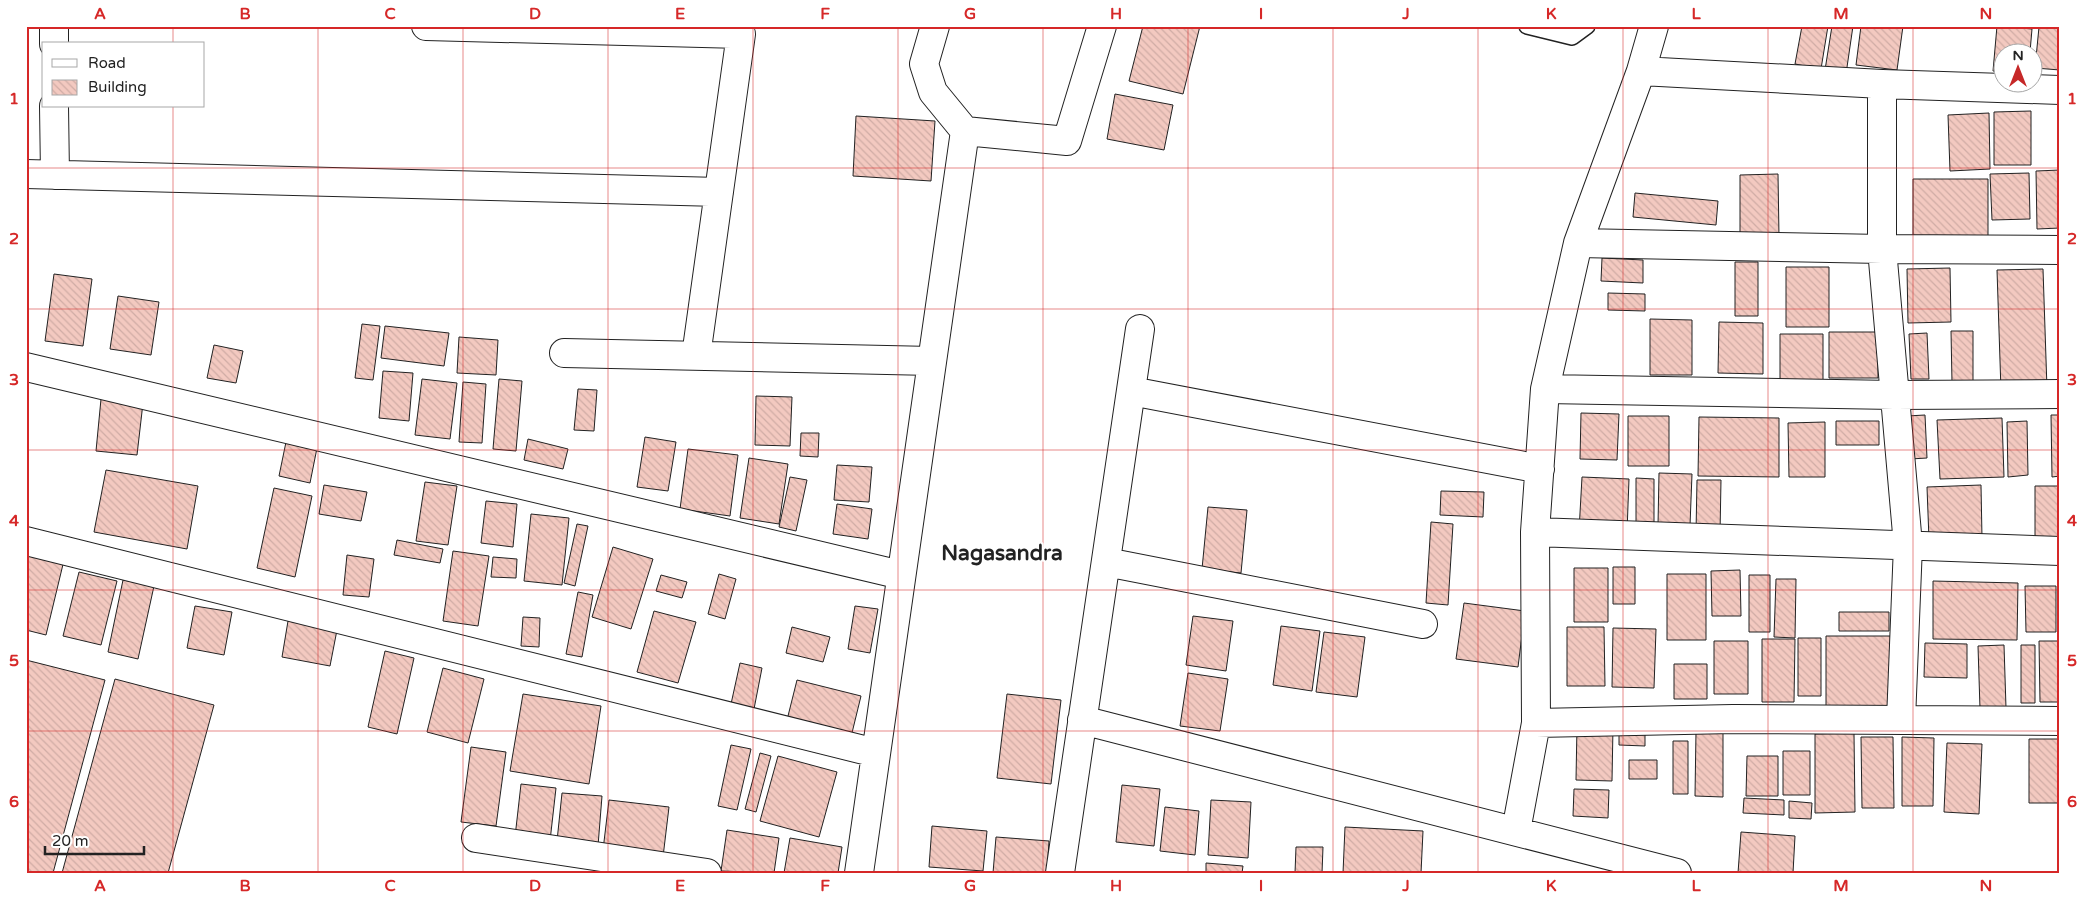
<svg xmlns="http://www.w3.org/2000/svg" width="2086" height="899" font-family="'Varela Round',sans-serif">
<style>
.building{fill:url(#building-back-hatch);stroke:#222}
.lines{fill:none;stroke-linecap:round;stroke-linejoin:round}
.lane-casing{stroke:#222;stroke-width:18}
.street-casing{stroke:#222;stroke-width:30}
.lane{stroke:#fff;stroke-width:15}
.street{stroke:#fff;stroke-width:28}
.grid{fill:none;stroke:#d62828;stroke-width:1;stroke-opacity:0.55}
.labels{text-anchor:middle;dominant-baseline:central;stroke-width:4;stroke-linejoin:round;paint-order:stroke}
.district-label{font-size:21px;font-weight:bold;fill:#222;stroke:#fff}
.neatline{fill:none;stroke:#d62828;stroke-width:2}
.grid-label{font-size:16px;text-anchor:middle;font-weight:bold;fill:#d62828}
</style>
<defs>
<pattern id="building-back-hatch" width="6" height="6" patternUnits="userSpaceOnUse" patternTransform="scale(1.25)"><rect width="6" height="6" fill="#f3c9c0"/><path d="M-1 5l2 2M0 0l6 6M5-1l2 2" fill="none" stroke="#d0aca5"/></pattern>
</defs>
<rect width="100%" height="100%" fill="#fff"/>
<!-- building -->
<path class="building" d="M 1143,26 L 1200,26 L 1183,94 L 1129,81 Z
M 1802,26 L 1828,26 L 1821,69 L 1795,64 Z
M 1832,26 L 1853,26 L 1846,74 L 1825,70 Z
M 1861,26 L 1903,26 L 1897,70 L 1856,65 Z
M 1997,26 L 2032,29 L 2030,52 L 2004,52 L 2004,72 L 1993,71 Z
M 2039,27 L 2059,28 L 2060,70 L 2035,68 Z
M 1115,94 L 1173,105 L 1164,150 L 1107,139 Z
M 2031,111 L 2031,165 L 1994,165 L 1994,112 Z
M 1989,113 L 1990,169 L 1950,171 L 1948,115 Z
M 856,116 L 935,121 L 931,181 L 853,176 Z
M 2060,170 L 2060,228 L 2037,229 L 2036,171 Z
M 2029,173 L 2030,219 L 1992,220 L 1990,174 Z
M 1778,174 L 1779,237 L 1740,237 L 1740,175 Z
M 1913,179 L 1988,179 L 1988,239 L 1913,239 Z
M 1635,193 L 1718,201 L 1716,225 L 1633,217 Z
M 1602,258 L 1643,260 L 1643,283 L 1601,281 Z
M 1735,262 L 1758,262 L 1758,316 L 1735,316 Z
M 1786,267 L 1829,267 L 1829,327 L 1786,327 Z
M 1950,268 L 1951,322 L 1908,323 L 1907,269 Z
M 2043,269 L 2047,389 L 2001,391 L 1997,270 Z
M 54,274 L 92,279 L 83,346 L 45,341 Z
M 1608,293 L 1645,294 L 1645,311 L 1608,310 Z
M 118,296 L 159,302 L 151,355 L 110,349 Z
M 1650,319 L 1692,320 L 1692,375 L 1650,375 Z
M 1719,322 L 1763,323 L 1763,374 L 1718,373 Z
M 362,324 L 380,326 L 373,380 L 355,378 Z
M 385,326 L 449,333 L 444,366 L 381,358 Z
M 1951,331 L 1973,331 L 1973,383 L 1952,383 Z
M 1829,332 L 1878,332 L 1878,378 L 1829,378 Z
M 1927,333 L 1929,379 L 1911,379 L 1909,334 Z
M 1780,334 L 1823,334 L 1823,383 L 1780,382 Z
M 459,337 L 498,340 L 496,375 L 457,373 Z
M 214,345 L 243,351 L 236,383 L 207,378 Z
M 383,371 L 413,373 L 409,421 L 379,418 Z
M 422,379 L 457,383 L 450,439 L 415,435 Z
M 499,379 L 522,381 L 516,451 L 493,449 Z
M 463,382 L 486,384 L 482,443 L 459,442 Z
M 578,389 L 597,390 L 594,431 L 574,430 Z
M 756,396 L 792,397 L 790,446 L 755,445 Z
M 101,399 L 143,403 L 137,455 L 96,451 Z
M 1581,413 L 1619,414 L 1617,460 L 1580,459 Z
M 1925,415 L 1927,458 L 1910,459 L 1907,416 Z
M 2051,415 L 2060,415 L 2060,476 L 2052,477 Z
M 1628,416 L 1669,416 L 1669,466 L 1628,466 Z
M 1699,417 L 1779,418 L 1779,477 L 1698,476 Z
M 2002,418 L 2004,477 L 1940,479 L 1937,420 Z
M 1836,421 L 1879,421 L 1879,445 L 1836,445 Z
M 2027,421 L 2028,475 L 2008,477 L 2007,422 Z
M 1825,422 L 1825,477 L 1789,477 L 1788,423 Z
M 801,433 L 819,433 L 818,457 L 800,456 Z
M 645,437 L 676,442 L 668,491 L 637,487 Z
M 528,439 L 568,449 L 563,469 L 524,460 Z
M 286,442 L 317,448 L 310,483 L 279,476 Z
M 688,449 L 738,455 L 730,516 L 680,509 Z
M 749,458 L 788,464 L 779,524 L 740,518 Z
M 837,465 L 872,467 L 869,502 L 834,500 Z
M 106,470 L 198,486 L 187,549 L 94,532 Z
M 1659,473 L 1692,474 L 1690,526 L 1658,525 Z
M 790,477 L 807,480 L 796,531 L 779,527 Z
M 1582,477 L 1629,479 L 1627,532 L 1579,531 Z
M 1636,478 L 1654,479 L 1654,534 L 1636,534 Z
M 1697,480 L 1721,480 L 1720,534 L 1696,533 Z
M 425,482 L 457,486 L 448,545 L 416,541 Z
M 324,485 L 367,492 L 361,521 L 319,514 Z
M 1981,485 L 1982,538 L 1929,540 L 1927,487 Z
M 2035,486 L 2060,486 L 2060,545 L 2035,545 Z
M 274,488 L 312,496 L 295,577 L 257,568 Z
M 1441,491 L 1484,492 L 1483,517 L 1440,515 Z
M 486,501 L 517,504 L 513,547 L 481,543 Z
M 837,504 L 872,509 L 868,539 L 833,534 Z
M 1208,507 L 1247,510 L 1241,573 L 1202,569 Z
M 531,514 L 569,518 L 562,585 L 524,581 Z
M 1431,522 L 1453,524 L 1448,605 L 1426,603 Z
M 577,524 L 588,526 L 575,586 L 564,583 Z
M 397,540 L 443,549 L 440,563 L 394,555 Z
M 613,547 L 653,559 L 631,629 L 592,617 Z
M 453,551 L 489,556 L 478,626 L 443,621 Z
M 26,552 L 65,556 L 46,635 L 26,630 Z
M 347,555 L 374,559 L 369,597 L 343,595 Z
M 493,557 L 517,559 L 516,578 L 491,577 Z
M 1613,567 L 1635,567 L 1635,604 L 1613,604 Z
M 1574,568 L 1608,568 L 1608,622 L 1574,622 Z
M 1740,570 L 1741,616 L 1712,616 L 1711,571 Z
M 79,572 L 117,581 L 101,645 L 63,636 Z
M 719,574 L 736,579 L 725,619 L 708,614 Z
M 1667,574 L 1706,574 L 1706,640 L 1667,640 Z
M 661,575 L 687,582 L 682,598 L 656,591 Z
M 1749,575 L 1770,575 L 1770,632 L 1749,632 Z
M 1776,579 L 1796,579 L 1795,638 L 1774,637 Z
M 123,580 L 154,586 L 138,659 L 108,652 Z
M 1933,581 L 2018,583 L 2017,640 L 1933,639 Z
M 2025,586 L 2056,586 L 2056,632 L 2026,632 Z
M 578,592 L 593,595 L 582,657 L 566,654 Z
M 1464,603 L 1525,611 L 1518,667 L 1456,659 Z
M 195,606 L 232,612 L 224,655 L 187,648 Z
M 855,606 L 878,609 L 870,653 L 848,649 Z
M 654,611 L 696,622 L 678,683 L 637,672 Z
M 1839,612 L 1889,612 L 1889,631 L 1839,631 Z
M 1193,616 L 1233,621 L 1226,671 L 1186,665 Z
M 523,617 L 540,618 L 539,647 L 521,646 Z
M 288,621 L 337,630 L 330,666 L 282,657 Z
M 1281,626 L 1320,631 L 1312,691 L 1273,685 Z
M 792,627 L 830,637 L 823,662 L 786,653 Z
M 1567,627 L 1604,627 L 1605,686 L 1567,686 Z
M 1613,628 L 1656,629 L 1654,688 L 1612,687 Z
M 1324,632 L 1365,637 L 1357,697 L 1316,692 Z
M 1826,636 L 1892,636 L 1892,707 L 1826,707 Z
M 1798,638 L 1821,638 L 1821,696 L 1798,696 Z
M 1762,639 L 1795,639 L 1794,702 L 1762,702 Z
M 1714,641 L 1748,641 L 1748,694 L 1714,694 Z
M 2039,641 L 2060,641 L 2060,702 L 2040,702 Z
M 1925,643 L 1967,644 L 1967,678 L 1924,677 Z
M 2004,645 L 2006,708 L 1980,709 L 1978,646 Z
M 2021,645 L 2035,645 L 2035,703 L 2021,703 Z
M 385,651 L 414,658 L 397,734 L 368,727 Z
M 26,660 L 105,680 L 53,873 L 26,873 Z
M 740,663 L 762,668 L 754,709 L 731,704 Z
M 1674,664 L 1707,664 L 1707,699 L 1674,699 Z
M 443,668 L 484,679 L 468,743 L 427,732 Z
M 1188,673 L 1228,679 L 1220,731 L 1180,726 Z
M 115,679 L 214,705 L 168,873 L 62,873 Z
M 797,680 L 861,696 L 851,737 L 787,720 Z
M 523,694 L 601,706 L 589,784 L 510,771 Z
M 1007,694 L 1061,700 L 1051,784 L 997,778 Z
M 1619,722 L 1645,722 L 1645,746 L 1619,745 Z
M 1577,726 L 1613,727 L 1612,781 L 1576,780 Z
M 1696,731 L 1723,731 L 1723,797 L 1695,796 Z
M 1854,733 L 1855,812 L 1815,813 L 1815,734 Z
M 1861,737 L 1893,737 L 1894,808 L 1862,808 Z
M 1902,737 L 1934,738 L 1933,806 L 1902,806 Z
M 2029,739 L 2060,739 L 2060,803 L 2029,803 Z
M 1673,741 L 1688,741 L 1688,794 L 1673,794 Z
M 1947,743 L 1982,744 L 1979,814 L 1944,812 Z
M 731,745 L 751,749 L 737,810 L 718,806 Z
M 471,747 L 506,752 L 496,826 L 461,822 Z
M 1783,751 L 1810,751 L 1810,795 L 1783,795 Z
M 760,753 L 771,756 L 756,812 L 745,809 Z
M 778,756 L 837,772 L 819,837 L 760,821 Z
M 1747,756 L 1778,756 L 1778,796 L 1746,796 Z
M 1629,760 L 1657,760 L 1657,779 L 1629,779 Z
M 521,784 L 556,788 L 550,841 L 515,837 Z
M 1122,785 L 1160,789 L 1154,846 L 1116,842 Z
M 1574,789 L 1609,790 L 1608,818 L 1573,816 Z
M 562,793 L 602,796 L 598,846 L 557,841 Z
M 1744,798 L 1784,800 L 1784,815 L 1743,813 Z
M 609,800 L 669,807 L 663,857 L 603,850 Z
M 1211,800 L 1251,802 L 1248,858 L 1208,855 Z
M 1789,801 L 1812,803 L 1811,819 L 1789,818 Z
M 1165,807 L 1199,811 L 1195,855 L 1160,851 Z
M 932,826 L 987,831 L 983,871 L 929,867 Z
M 1345,827 L 1423,831 L 1421,873 L 1343,873 Z
M 727,830 L 779,838 L 774,873 L 721,871 Z
M 1741,832 L 1795,836 L 1793,873 L 1738,873 Z
M 996,837 L 1049,841 L 1047,873 L 993,873 Z
M 790,838 L 842,847 L 838,873 L 784,873 Z
M 1296,847 L 1323,847 L 1322,873 L 1295,873 Z
M 1206,863 L 1243,866 L 1242,873 L 1206,873 Z"/>
<g class="lines">
<!-- lane casing -->
<g class="lane-casing">
<path id="lane" d="M 1527,26 L 1572,37 L 1587,26"/>
</g>
<!-- street casing -->
<g class="street-casing">
<path id="street" d="M 54,26 L 54,44
M 426,26 L 741,34 L 696,356
M 935,26 L 924,64 L 933,92 L 965,131 L 1067,141 L 1102,26
M 1641,71 L 1654,26
M 1882,84 L 1882,249 L 1908,545 L 1901,720
M 54,106 L 55,175
M 26,174 L 719,192
M 1578,243 L 1882,249 L 2060,250
M 564,353 L 932,361
M 26,367 L 901,575
M 1545,389 L 1894,395 L 2060,394
M 1131,391 L 1540,469
M 1535,532 L 2060,551
M 26,541 L 876,753
M 1106,562 L 1423,624
M 1082,720 L 1677,873
M 1536,723 L 1733,719 L 2060,721
M 1516,831 L 1536,723 L 1535,532 L 1545,389 L 1578,243 L 1641,71 L 1882,84 L 2060,90
M 476,838 L 707,873
M 859,873 L 965,131
M 1060,873 L 1140,329"/>
</g>
<!-- lane -->
<use href="#lane" class="lane"/>
<!-- street -->
<use href="#street" class="street"/>
</g>
<!-- grid -->
<path class="grid" d="M 173,26 L 173,44M 318,26 L 318,873M 463,26 L 463,873M 608,26 L 608,873M 753,26 L 753,873M 898,26 L 898,873M 1043,26 L 1043,873M 1188,26 L 1188,873M 1333,26 L 1333,873M 1478,26 L 1478,873M 1623,26 L 1623,873M 1768,26 L 1768,873M 1913,26 L 1913,873M 173,106 L 173,873M 26,168 L 2060,168M 26,309 L 2060,309M 26,450 L 2060,450M 26,590 L 2060,590M 26,731 L 2060,731"/>
<g class="labels">
<!-- district labels -->
<g class="district-label">
<text x="1002" y="553">Nagasandra</text>
</g>
</g>
<!-- border -->
<rect width="2086" height="899" fill="none" stroke="#ffffff" stroke-width="55"/>
<!-- legend -->
<rect x="42" y="42" width="162" height="65" fill="#ffffff" stroke="#a7a7a7"/>
<rect x="52" y="59" width="25" height="8" fill="#ffffff" stroke="#a7a7a7"/>
<text x="88" y="68" font-size="15" fill="#222222">Road</text>
<rect x="52" y="80" width="25" height="15" fill="url(#building-back-hatch)" stroke="#a7a7a7"/>
<text x="88" y="92" font-size="15" fill="#222222">Building</text>
<!-- north arrow -->
<g transform="translate(2018 68)"><circle r="24" fill="#ffffff" stroke="#a7a7a7"/>
<path d="M0-4L9 19L0 12L-9 19Z" fill="#c62828"/>
<text y="-8" font-size="14" font-weight="bold" text-anchor="middle" fill="#222222">N</text>
</g>
<!-- scale -->
<path d="M45 846v8h99v-8" fill="none" stroke="#222222" stroke-width="2.5"/>
<text x="52" y="846" font-size="15" fill="#222222" stroke="#ffffff" stroke-width="4" paint-order="stroke">20 m</text>
<rect x="28" y="28" width="2030" height="844" class="neatline"/>
<g class="grid-label">
<text x="100" y="19">A</text>
<text x="245" y="19">B</text>
<text x="390" y="19">C</text>
<text x="535" y="19">D</text>
<text x="680" y="19">E</text>
<text x="825" y="19">F</text>
<text x="970" y="19">G</text>
<text x="1116" y="19">H</text>
<text x="1261" y="19">I</text>
<text x="1406" y="19">J</text>
<text x="1551" y="19">K</text>
<text x="1696" y="19">L</text>
<text x="1841" y="19">M</text>
<text x="1986" y="19">N</text>
<text x="14" y="104">1</text>
<text x="2072" y="104">1</text>
<text x="14" y="244">2</text>
<text x="2072" y="244">2</text>
<text x="14" y="385">3</text>
<text x="2072" y="385">3</text>
<text x="14" y="526">4</text>
<text x="2072" y="526">4</text>
<text x="14" y="666">5</text>
<text x="2072" y="666">5</text>
<text x="14" y="807">6</text>
<text x="2072" y="807">6</text>
<text x="100" y="891">A</text>
<text x="245" y="891">B</text>
<text x="390" y="891">C</text>
<text x="535" y="891">D</text>
<text x="680" y="891">E</text>
<text x="825" y="891">F</text>
<text x="970" y="891">G</text>
<text x="1116" y="891">H</text>
<text x="1261" y="891">I</text>
<text x="1406" y="891">J</text>
<text x="1551" y="891">K</text>
<text x="1696" y="891">L</text>
<text x="1841" y="891">M</text>
<text x="1986" y="891">N</text>
</g>
</svg>
